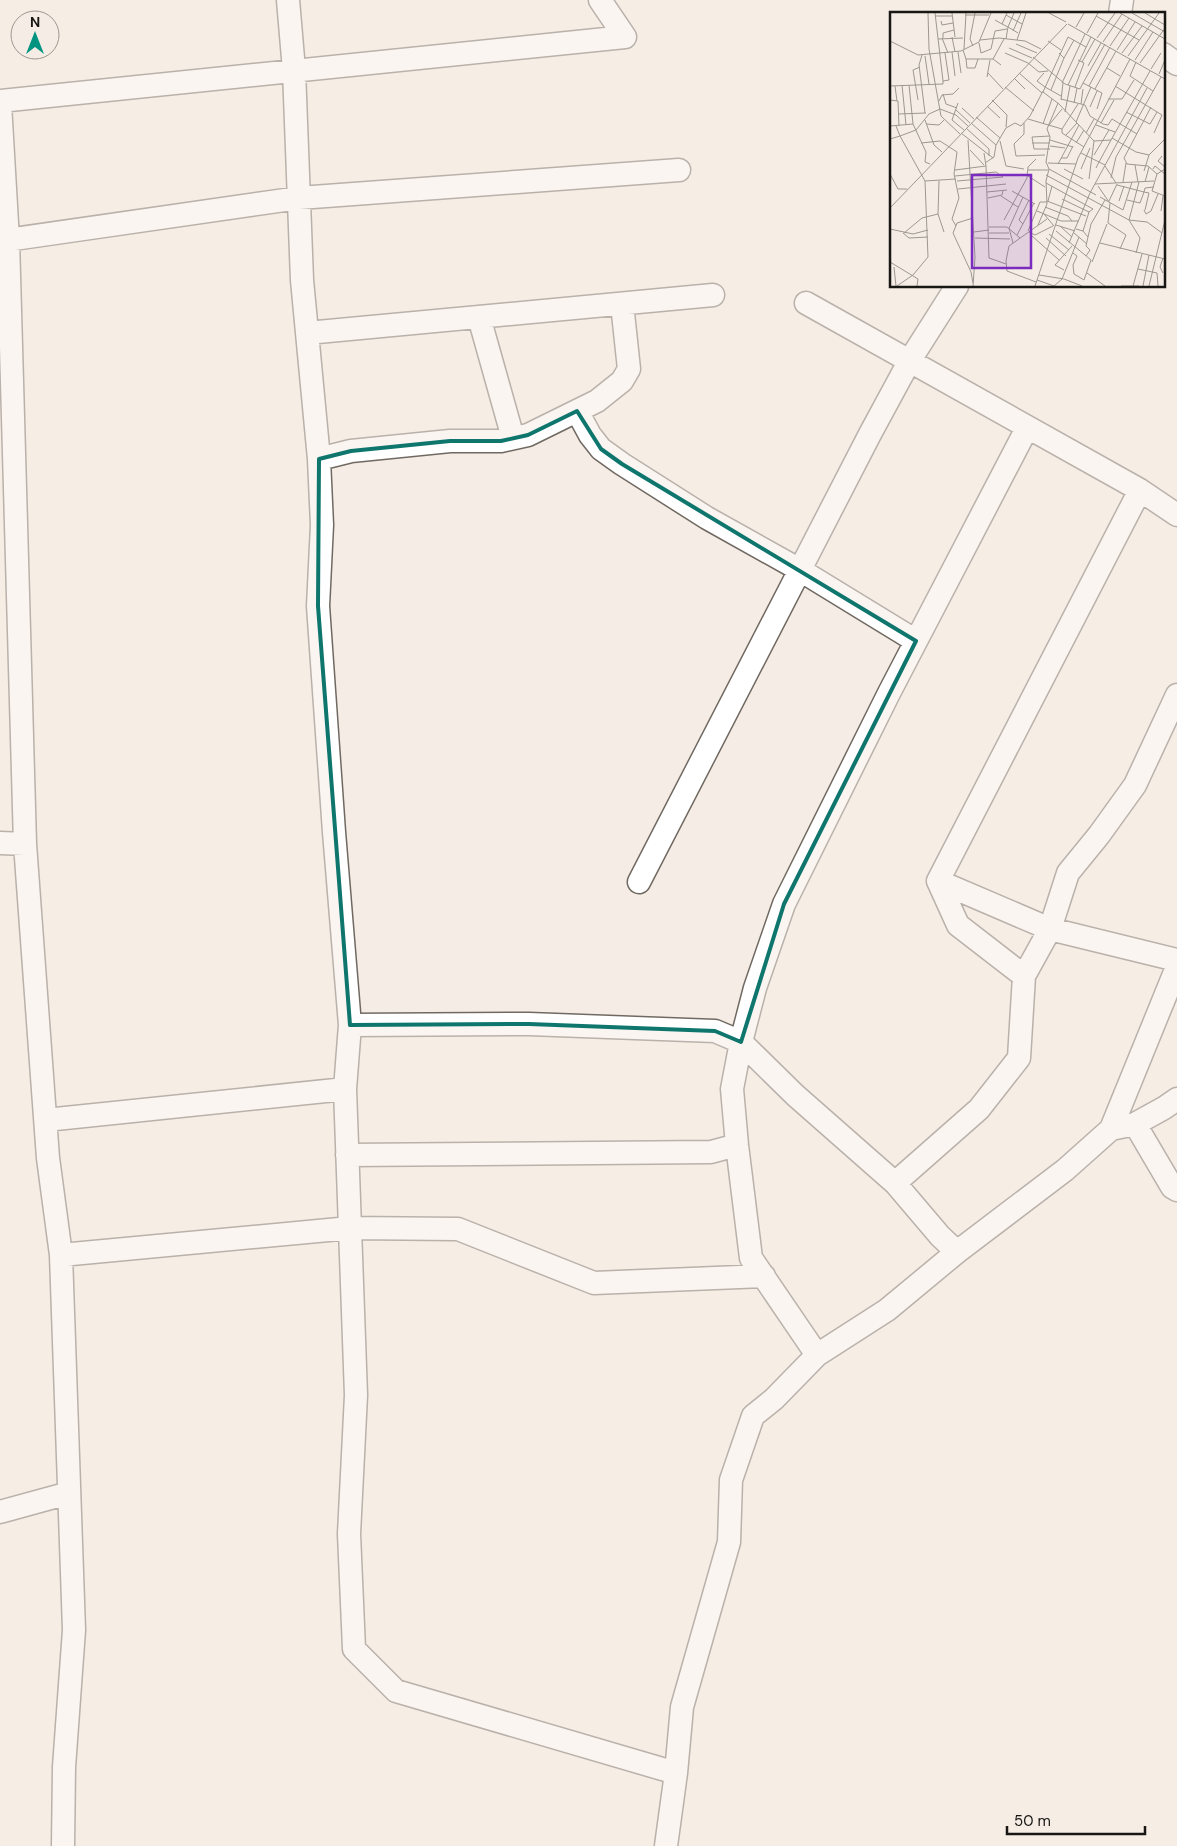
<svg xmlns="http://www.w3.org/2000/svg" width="1177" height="1846" font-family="'DM Sans',sans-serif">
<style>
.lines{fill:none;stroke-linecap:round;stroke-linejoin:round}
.minor-casing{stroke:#706962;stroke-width:25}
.minor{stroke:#fff;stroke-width:22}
.marked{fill:none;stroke:#0f766e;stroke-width:4;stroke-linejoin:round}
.inset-road{fill:none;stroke:#9d9791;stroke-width:1}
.view{fill:#7b2cbf;fill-opacity:0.15;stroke:#7b2cbf;stroke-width:2.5}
.inset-edge{fill:none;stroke:#191714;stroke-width:2.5}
</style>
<rect width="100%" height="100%" fill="#f5ede5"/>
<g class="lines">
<!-- minor casing -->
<g class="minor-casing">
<path id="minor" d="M 288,0 L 294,70 L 302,280 L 319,459 L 322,525 L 318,606 L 334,832 L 350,1025 L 345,1089 L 356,1395 L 349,1534 L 354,1649 L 396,1691 L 676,1773
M 1120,14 L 1122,0
M 1163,54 L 1177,64
M 0,101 L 625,37 L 600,0
M 0,104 L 8,240 L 25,844 L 48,1158 L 61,1255 L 74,1630 L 64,1767 L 63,1846
M 0,241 L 299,198 L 679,170
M 806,303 L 1140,490 L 1177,515
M 479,317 L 513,438
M 307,333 L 713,295
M 577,411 L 590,435 L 601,449 L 622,464 L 707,518 L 800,570 L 916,641
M 319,459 L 351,451 L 450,441 L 501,441 L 528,435 L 597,401 L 622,381 L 629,369 L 622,304
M 0,843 L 25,844
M 938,881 L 1050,929 L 1177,960
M 639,882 L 870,434 L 910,360 L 957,286
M 1024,976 L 958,925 L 938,881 L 1140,490
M 350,1025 L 529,1024 L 715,1031 L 741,1042 L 795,1095 L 895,1183 L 940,1236 L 957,1252
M 46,1120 L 345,1089
M 1135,1124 L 1172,1187 L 1177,1190
M 1111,1129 L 1177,967
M 347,1155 L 711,1152 L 737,1145
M 895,1183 L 979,1109 L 1019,1058 L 1024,976 L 1050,929 L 1068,873 L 1099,835 L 1135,785 L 1177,695
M 61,1255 L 350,1228 L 458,1229 L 594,1283 L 764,1276
M 817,1355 L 751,1258 L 737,1145 L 732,1089 L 741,1042 L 755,988 L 784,904 L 889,693 L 1027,428
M 0,1512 L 69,1493
M 666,1846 L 676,1773 L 682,1707 L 729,1542 L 731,1480 L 753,1416 L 774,1399 L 817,1355 L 887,1310 L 957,1252 L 1065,1170 L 1111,1129 L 1135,1124 L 1164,1108 L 1177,1099"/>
</g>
<!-- minor -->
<use href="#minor" class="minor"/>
</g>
<!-- marked area -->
<path d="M0 0H1177V1846H0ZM 577,411 L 601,449 L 622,464 L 916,641 L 784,904 L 741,1042 L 715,1031 L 529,1024 L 350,1025 L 318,606 L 319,459 L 351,451 L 450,441 L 501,441 L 528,435 Z" fill="#f5ede5" fill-opacity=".55" fill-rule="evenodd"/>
<path class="marked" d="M 577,411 L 601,449 L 622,464 L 916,641 L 784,904 L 741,1042 L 715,1031 L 529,1024 L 350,1025 L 318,606 L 319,459 L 351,451 L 450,441 L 501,441 L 528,435 Z"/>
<!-- overview -->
<g transform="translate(890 12)">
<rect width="275" height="275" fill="#f5ede5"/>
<path class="inset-road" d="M 38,1 L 39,37 L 51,104 L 70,122M 45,1 L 53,69M 62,1 L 65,25M 124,1 L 118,15 L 128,21M 159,1 L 176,10M 230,1 L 275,27M 242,1 L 275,20M 255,1 L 275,13M 75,3 L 99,3M 116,3 L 132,12M 45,4 L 62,4M 206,4 L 249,28M 105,8 L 112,12 L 117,1M 51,9 L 52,13 L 63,11M 112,12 L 118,15 L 116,27M 178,12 L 275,67M 186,15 L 194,1M 123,19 L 131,1M 197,21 L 208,1M 62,25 L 65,40M 52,26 L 58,41M 53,26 L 53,21 L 64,18M 207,26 L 225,1M 48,27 L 73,26M 90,28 L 109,26 L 135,29 L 151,37M 127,28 L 136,1M 0,29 L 28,43 L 71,39 L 89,30 L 101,1M 158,29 L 171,38M 213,30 L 232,2M 89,31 L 91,41 L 101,37 L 105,19 L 117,17M 126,32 L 147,41M 83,34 L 80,27 L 85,1M 220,34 L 239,6M 196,35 L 178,25 L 153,80 L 169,92 L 204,129 L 221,128 L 260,59M 119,36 L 142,46M 74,37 L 76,1M 73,38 L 76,47 L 103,47 L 111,53M 227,38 L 245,10M 62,40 L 65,64M 68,40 L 71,61M 115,41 L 138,51M 232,41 L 252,14M 32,43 L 29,53 L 35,101M 35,44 L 39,72M 238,44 L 269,1M 143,45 L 175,72 L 190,77 L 193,71 L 212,81 L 207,97M 174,46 L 184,28M 76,47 L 77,56 L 85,56 L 88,47M 103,47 L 114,27M 245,48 L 263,20M 192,50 L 205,27M 246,50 L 240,64 L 263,79M 138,51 L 149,60 L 158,59M 250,51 L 275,16M 198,54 L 211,31M 217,56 L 230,64M 261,57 L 271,41M 98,61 L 113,77M 129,61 L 152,81M 154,61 L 147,69 L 155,75M 269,62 L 275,48M 97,65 L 100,48M 124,66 L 135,77M 172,71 L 195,22M 193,71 L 215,32M 12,73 L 16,113M 19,73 L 23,112 L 36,140 L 35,150 L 40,152M 178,73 L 201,25M 0,74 L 53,72 L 53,69 L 59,68 L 55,41M 5,74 L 7,89M 199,74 L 220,35M 225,74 L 272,103 L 264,121M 115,75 L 144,99M 155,75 L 171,84M 185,75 L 194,51 L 188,48M 205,77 L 226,39M 161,78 L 174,46 L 169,41M 53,82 L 56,92 L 67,96M 171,87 L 195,93 L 200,104 L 213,112 L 218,113 L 222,107 L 247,122M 218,87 L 232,87 L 244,68M 0,88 L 8,89 L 9,114M 28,88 L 23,58 L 30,55M 102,88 L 117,103 L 116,115M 171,88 L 173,71M 49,89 L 52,83 L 63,82 L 69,76M 68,91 L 62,108 L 74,118M 168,91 L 157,117 L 160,125 L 156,150 L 159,157 L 206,183M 184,91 L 187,76M 191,92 L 193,77M 97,94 L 110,106M 200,95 L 207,79M 261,95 L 234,146 L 237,152 L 258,154 L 267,162M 72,96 L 84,107M 66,98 L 80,111M 175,100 L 180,74M 236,100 L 260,112 L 267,100M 8,102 L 36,101M 86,105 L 110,126M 138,107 L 172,117M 35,108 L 44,133 L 52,140M 186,110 L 201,75M 81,111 L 106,133 L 116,116 L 125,111 L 131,114 L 140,104 L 153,79M 134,111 L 134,122 L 124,132 L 126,144 L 155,143M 211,111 L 224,88M 36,112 L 49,113 L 54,108M 153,112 L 162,87M 159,113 L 172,97M 206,113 L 225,120M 0,114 L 23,112M 6,114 L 10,124 L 26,118 L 39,102 L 50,97 L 66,103 L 78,114M 76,116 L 99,137 L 99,144M 172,117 L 188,92M 172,117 L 172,121 L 194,135M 71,121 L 103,146M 196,121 L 204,107M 176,123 L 187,111M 222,126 L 246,140 L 259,143M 0,127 L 10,124 L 35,169 L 66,167M 78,128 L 85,245 L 83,274M 160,128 L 183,135M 110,129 L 116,154 L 134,157M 31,131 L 50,129 L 67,140 L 64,162 L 69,186 L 62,207 L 66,214M 142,131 L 160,131M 186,131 L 194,118M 160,134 L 175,136M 160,137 L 144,137 L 142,125 L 160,124M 80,138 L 94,153M 191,141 L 209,150 L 206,156M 204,143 L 219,118M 272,144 L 268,149 L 275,155M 171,146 L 177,146 L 183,134M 95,151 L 104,145 L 106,133M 158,151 L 186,152M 168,152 L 189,113M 215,153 L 209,150 L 221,128M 245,153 L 248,170M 96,154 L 99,246 L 116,252M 215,154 L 226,171M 174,157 L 193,167M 191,157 L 200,136M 263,157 L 265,154 L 275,162M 275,157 L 267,162 L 262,179 L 275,184M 65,158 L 96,154 L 94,141M 138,158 L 158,158M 254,159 L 259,143 L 275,127M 0,162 L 8,177 L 17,177M 156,163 L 239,208 L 250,226 L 246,241M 65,164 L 106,160 L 113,165M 138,164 L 155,175M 221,166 L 226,145 L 271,65M 199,167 L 204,129M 67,169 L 113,165M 233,170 L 236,151M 249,170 L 239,208 L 257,210 L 272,221M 255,170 L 259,155M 156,171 L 203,197 L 199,200M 205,172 L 264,169M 227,173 L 254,180 L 255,176 L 264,175M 208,174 L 219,190M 68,177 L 116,172M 122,179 L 145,192M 97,180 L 117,178M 111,184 L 128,195M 210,185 L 233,198 L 242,170M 98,186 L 112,183 L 113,179M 172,187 L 199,200 L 193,219 L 186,217M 237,188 L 250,191 L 254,180 L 259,181 L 255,198M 157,189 L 196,204M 158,189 L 162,174M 219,189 L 227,172M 229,189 L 234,174M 220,191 L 218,211 L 236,223 L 230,237M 155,195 L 178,204 L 182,209M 0,196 L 177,12M 254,198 L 256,202 L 261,199 L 268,182M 147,199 L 171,209 L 189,209M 271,199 L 273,184M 48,202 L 49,169M 154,202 L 164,214M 114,208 L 137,166 L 138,155 L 146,147M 133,212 L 129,208 L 139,188M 148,213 L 157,192 L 156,169 L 159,157M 166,213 L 185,219M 170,214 L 182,225M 99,215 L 117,215 L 130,226M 0,217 L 23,222 L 38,218M 138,219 L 150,190 L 157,190M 166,219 L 201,248 L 194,268 L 184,262 L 183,253 L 187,244 L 183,241M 193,219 L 198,225 L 196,234 L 200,238 L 196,244M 84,220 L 99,218M 139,220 L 145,223 L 163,214M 13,221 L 19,226 L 38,225M 14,221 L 32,206 L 48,202 L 54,220M 99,221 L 119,221M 184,221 L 197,232M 159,222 L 179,238M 127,223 L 144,191M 142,224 L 169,248M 198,225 L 201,212 L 215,188M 85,226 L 120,227M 156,226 L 176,244M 123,231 L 119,216 L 133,185M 179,231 L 200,181 L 257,76M 210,231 L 275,247M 273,246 L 270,255 L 273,261M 0,250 L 28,267 L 27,274M 202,250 L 217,212M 4,255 L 6,274M 248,257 L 267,261 L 268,274M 174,258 L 165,253 L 182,234M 197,261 L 215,274M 149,263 L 174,267 L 192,274M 147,268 L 164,274 L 172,267 L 189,225M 146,270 L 117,259 L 116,249 L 119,234 L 157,207M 83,271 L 81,260 L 63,221 L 67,211 L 83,206M 7,274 L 23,263 L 38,245 L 35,169M 145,274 L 188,146 L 240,47M 231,274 L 249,274M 243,274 L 252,242M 253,274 L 259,243M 259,274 L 275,208"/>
<path class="view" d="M 82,163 L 141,163 L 141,256 L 82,256 Z"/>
<rect width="275" height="275" class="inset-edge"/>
</g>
<!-- north arrow -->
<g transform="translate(35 35)"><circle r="24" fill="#f5ede5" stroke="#9d9791"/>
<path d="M0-4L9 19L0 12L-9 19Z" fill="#039481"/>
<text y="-8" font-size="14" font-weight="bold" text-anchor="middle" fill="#191714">N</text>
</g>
<!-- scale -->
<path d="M1007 1826v8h138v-8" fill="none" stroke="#191714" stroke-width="2.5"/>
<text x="1014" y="1826" font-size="15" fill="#191714" stroke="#f5ede5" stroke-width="4" paint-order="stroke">50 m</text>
</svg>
